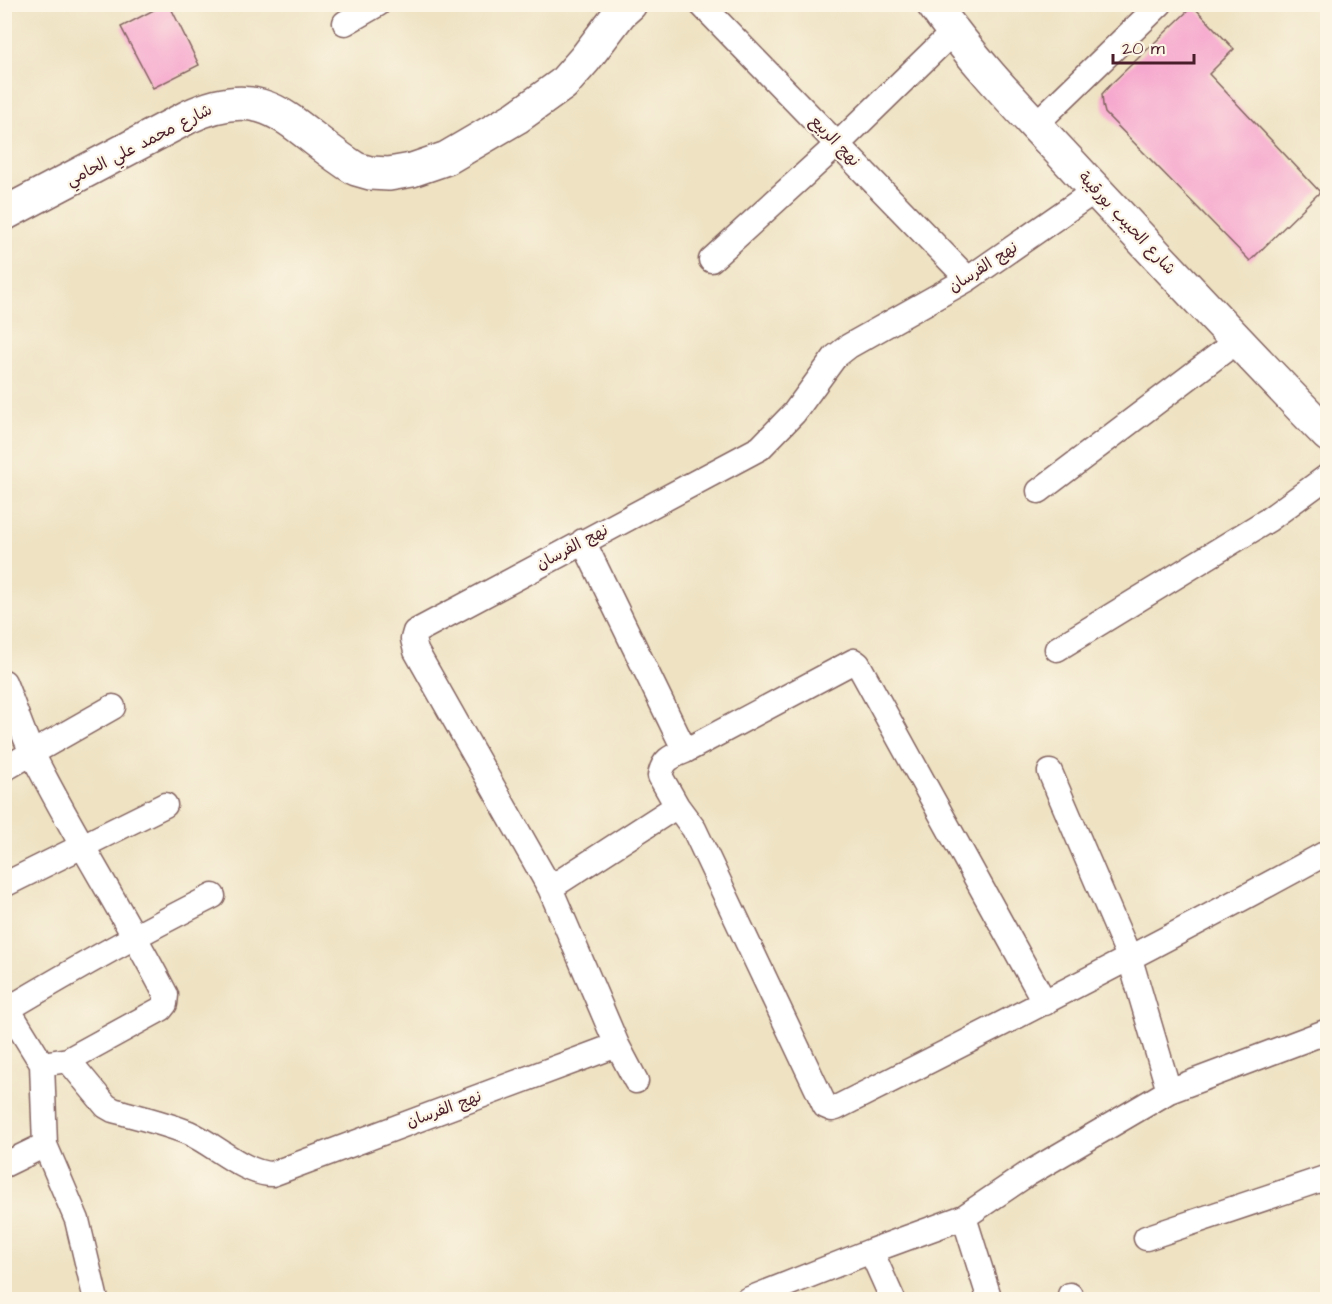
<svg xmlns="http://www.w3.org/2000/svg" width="1332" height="1304" font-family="'Architects Daughter','Playpen Sans Arabic',sans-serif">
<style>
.building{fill:#f6a8ce}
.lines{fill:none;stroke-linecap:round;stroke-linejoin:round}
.street-casing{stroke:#836360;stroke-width:27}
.secondary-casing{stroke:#836360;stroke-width:36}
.street{stroke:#fff;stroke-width:24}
.secondary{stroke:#fff;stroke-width:33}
.labels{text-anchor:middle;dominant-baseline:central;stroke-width:4.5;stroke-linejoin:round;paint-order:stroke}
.street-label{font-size:16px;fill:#4a1f2b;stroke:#fcf5e5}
</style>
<rect width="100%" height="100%" fill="#fcf5e5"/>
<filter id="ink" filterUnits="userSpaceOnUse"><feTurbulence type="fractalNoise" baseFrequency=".0167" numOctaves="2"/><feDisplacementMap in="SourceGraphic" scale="12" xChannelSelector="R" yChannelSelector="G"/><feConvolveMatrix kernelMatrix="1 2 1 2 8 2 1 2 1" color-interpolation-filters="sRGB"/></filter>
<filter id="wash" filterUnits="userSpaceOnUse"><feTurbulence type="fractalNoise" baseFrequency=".008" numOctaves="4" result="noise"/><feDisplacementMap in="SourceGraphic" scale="24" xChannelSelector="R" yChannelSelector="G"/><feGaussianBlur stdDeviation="1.35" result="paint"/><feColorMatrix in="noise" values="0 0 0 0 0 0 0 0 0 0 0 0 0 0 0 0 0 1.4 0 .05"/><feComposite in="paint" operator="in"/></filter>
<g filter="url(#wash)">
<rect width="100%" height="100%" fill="#eee2c2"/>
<g id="blocks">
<!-- building -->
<path class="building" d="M 165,4 L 169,4 L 199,65 L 153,88 L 121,27 Z
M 1193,6 L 1234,49 L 1209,74 L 1320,192 L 1250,261 L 1105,113 L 1103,105 L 1102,94 L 1111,84 Z"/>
</g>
</g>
<g filter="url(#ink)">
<use href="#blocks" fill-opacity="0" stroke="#836360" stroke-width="1.5"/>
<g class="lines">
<!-- street casing -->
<g class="street-casing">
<path id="street" d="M 701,4 L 968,279
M 345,23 L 378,4
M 1035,125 L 1160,4
M 711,260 L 838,144 L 953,32
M 1039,491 L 1237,341
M 583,541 L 685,751
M 1057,649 L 1268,520 L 1328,476
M 4,682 C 14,706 22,732 33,755 C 74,837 124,913 166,995 L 165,1004 L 161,1009 L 68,1060
M 4,769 L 113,707
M 1050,772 L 1130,959 L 1169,1091
M 4,885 L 165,805
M 550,888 L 677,806
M 4,1000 L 8,1009 L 42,1064 L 68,1060 L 106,1106 L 113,1110 C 138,1117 165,1123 189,1133 C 214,1144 245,1174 272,1174 L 617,1045
M 1045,1003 L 858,664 L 854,661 L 685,751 C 670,757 663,760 660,776 L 677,806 L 694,829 L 825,1106 L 832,1109 L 836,1108 C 1001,1025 1166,941 1328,852
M 4,1018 L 8,1009 C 75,969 143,931 213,896
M 42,1064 L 45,1145 L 77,1220 L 96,1300
M 636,1081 L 617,1045 L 550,888 L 416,651 L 413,639 L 415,632 L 760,448 L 794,413 L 835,357 L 849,346 L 968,279 L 1096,190
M 4,1165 L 45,1145
M 964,1217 L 990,1300
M 1146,1238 L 1328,1177
M 871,1251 L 893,1300
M 1070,1295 L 1072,1300
M 747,1300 L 871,1251 L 964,1217 L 1026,1175 L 1169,1091 L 1328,1031"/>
</g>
<!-- secondary casing -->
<g class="secondary-casing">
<path id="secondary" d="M 933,4 C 979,69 1036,125 1089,183 C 1168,267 1247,352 1328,435
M 4,214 L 188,117 C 271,78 292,130 356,169 L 370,173 L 389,174 L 412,170 L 447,158 L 517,117 L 563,84 L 585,59 L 620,13 L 630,4"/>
</g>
<!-- street -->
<use href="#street" class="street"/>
<!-- secondary -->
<use href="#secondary" class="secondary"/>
</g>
</g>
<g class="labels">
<!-- street labels -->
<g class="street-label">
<text transform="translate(835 141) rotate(46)">نهج الربيع</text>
<text transform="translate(139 145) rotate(-27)">شارع محمد علي الحامي</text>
<text transform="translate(1127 223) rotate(47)">شارع الحبيب بورقيبة</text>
<text transform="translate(983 267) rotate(-33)">نهج الفرسان</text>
<text transform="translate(572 547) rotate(-28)">نهج الفرسان</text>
<text transform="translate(444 1109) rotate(-20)">نهج الفرسان</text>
</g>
</g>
<!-- margin -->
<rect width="1332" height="1304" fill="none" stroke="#fcf5e5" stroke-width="24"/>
<!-- scale -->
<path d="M1113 54v9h81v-9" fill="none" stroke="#4a1f2b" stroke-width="3"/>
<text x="1122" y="54" font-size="18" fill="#4a1f2b" stroke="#fcf5e5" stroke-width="4.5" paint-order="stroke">20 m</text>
</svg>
